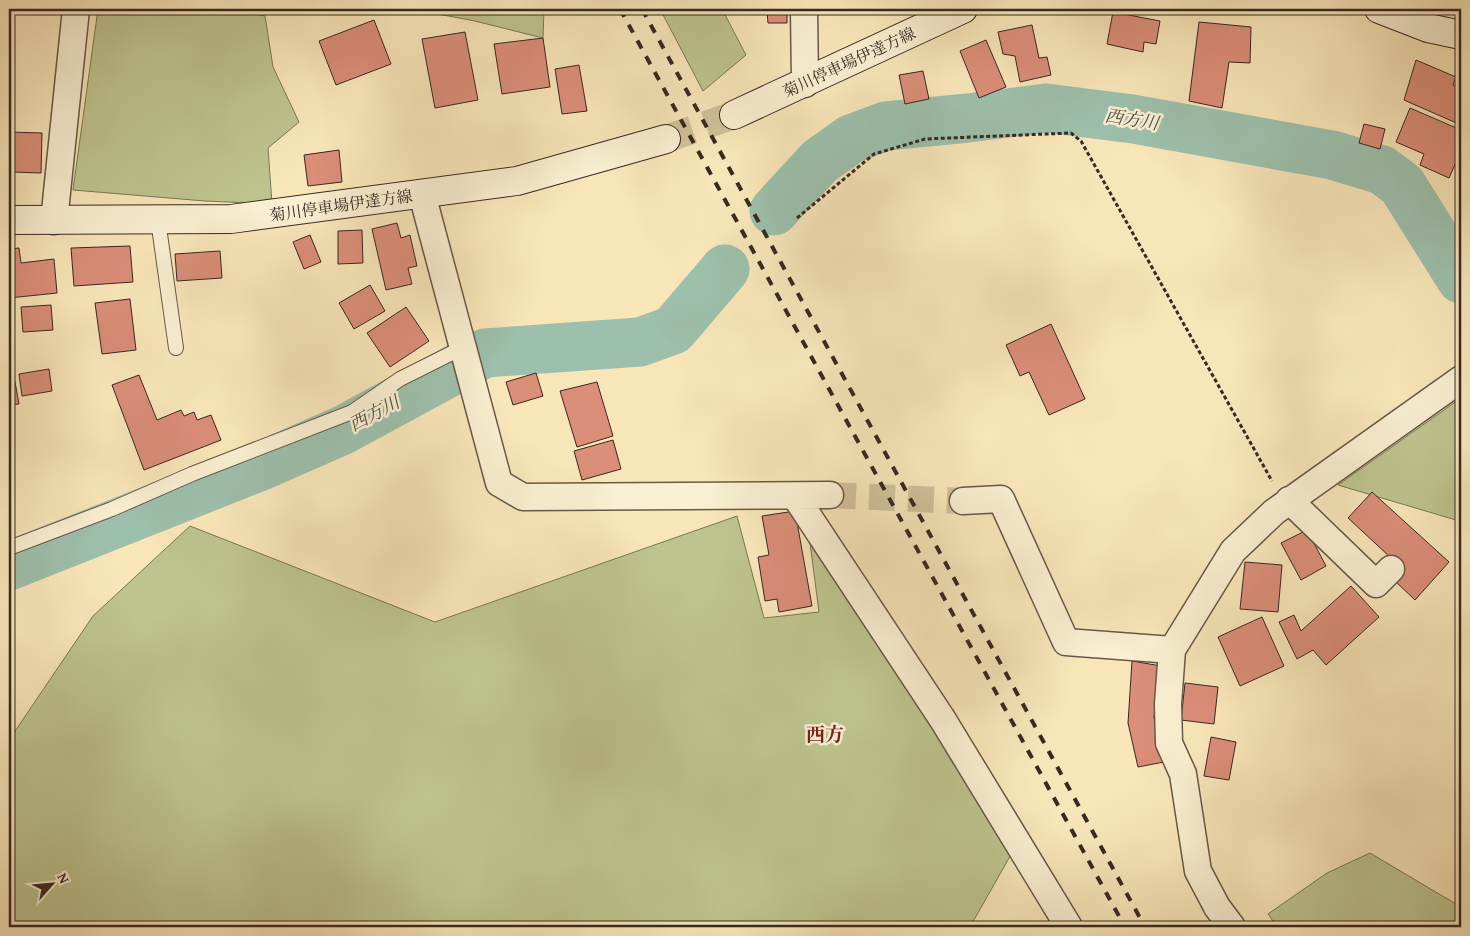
<svg xmlns="http://www.w3.org/2000/svg" width="1470" height="936" font-family="'Gentium Book Plus','Noto Serif JP',serif">
<style>
.green{fill:#bec48e;stroke:#7a7658}
.lines{fill:none;stroke-linecap:round;stroke-linejoin:round}
.river{stroke:#9dc0ac;stroke-width:49}
.building{fill:#db8e78;stroke:#372822}
.minor-tunnel{stroke:#d1c09b;stroke-width:26;stroke-dasharray:26 13;stroke-linecap:butt}
.secondary-tunnel{stroke:#d1c09b;stroke-width:28;stroke-dasharray:28 14;stroke-linecap:butt}
.service-casing{stroke:#675848;stroke-width:16}
.minor-casing{stroke:#675848;stroke-width:29}
.secondary-casing{stroke:#372822;stroke-width:30}
.path{stroke:#372822;stroke-width:3;stroke-dasharray:4 2.5;stroke-linecap:butt}
.service{stroke:#faefd2;stroke-width:14}
.minor{stroke:#faefd2;stroke-width:26}
.secondary{stroke:#faefd2;stroke-width:28}
.rail{stroke:#372822;stroke-width:4;stroke-dasharray:9 9;stroke-linecap:butt}
.labels{text-anchor:middle;dominant-baseline:central;stroke-width:5;stroke-linejoin:round;paint-order:stroke}
.street-label{font-size:16px;fill:#372822;stroke:#faefd2}
.water-label{font-size:18px;font-style:italic;fill:#504e44;stroke:#faefd2}
.quarter-label{font-size:19px;font-weight:bold;fill:#7a1f14;stroke:#faefd2}
</style>
<rect width="100%" height="100%" fill="#f8e6b9"/>
<filter id="stains"><feTurbulence type="fractalNoise" baseFrequency=".004" numOctaves="4"/><feColorMatrix values="0 0 0 0 .2 0 0 0 0 .09 0 0 0 0 .02 0 0 0 .5 -.17"/></filter>
<radialGradient id="worn" r=".72"><stop offset=".6" stop-color="#630" stop-opacity="0"/><stop offset="1" stop-color="#630" stop-opacity=".3"/></radialGradient>
<!-- green -->
<path class="green" d="M 98,9 L 225,9 L 265,16 L 273,67 L 299,122 L 268,148 L 272,204 L 205,201 L 73,190 Z
M 411,9 L 544,9 L 543,38 L 475,21 Z
M 660,9 L 722,9 L 746,55 L 703,91 Z
M 1461,398 L 1461,541 L 1456,520 L 1338,485 Z
M 806,512 L 1013,851 L 970,927 L 9,927 L 9,740 L 93,616 L 190,526 L 435,622 L 737,516 L 764,618 L 819,612 Z
M 1370,853 L 1461,907 L 1461,927 L 1277,927 L 1268,914 L 1327,873 Z"/>
<g class="lines">
<!-- river -->
<path class="river" d="M 774,211 L 820,161 L 851,139 L 886,126 L 968,118 L 1046,108 L 1133,119 L 1332,155 L 1382,170 L 1402,185 L 1461,279
M 9,566 L 261,466 L 343,430 L 485,353 L 640,342 L 673,330 L 725,269"/>
</g>
<!-- building -->
<path class="building" d="M 736,9 L 787,9 L 787,23 L 768,23 L 767,12 Z
M 1113,12 L 1160,21 L 1156,44 L 1144,42 L 1143,52 L 1107,44 Z
M 374,20 L 391,64 L 336,85 L 319,41 Z
M 1199,22 L 1251,27 L 1250,63 L 1229,62 L 1222,108 L 1189,101 Z
M 1032,25 L 1039,58 L 1047,57 L 1051,75 L 1020,82 L 1015,56 L 1003,54 L 998,32 Z
M 465,32 L 478,100 L 435,108 L 422,39 Z
M 543,38 L 550,87 L 502,94 L 494,44 Z
M 986,40 L 1006,87 L 979,98 L 960,51 Z
M 1416,60 L 1456,77 L 1453,85 L 1461,88 L 1461,125 L 1404,100 Z
M 579,65 L 587,111 L 562,114 L 555,69 Z
M 923,71 L 929,99 L 905,104 L 899,75 Z
M 1410,108 L 1461,130 L 1461,151 L 1449,178 L 1420,165 L 1424,154 L 1396,142 Z
M 1364,124 L 1385,129 L 1380,149 L 1359,143 Z
M 9,132 L 42,133 L 41,173 L 11,172 L 11,182 L 9,182 Z
M 339,150 L 342,182 L 308,186 L 304,155 Z
M 397,223 L 401,238 L 410,235 L 417,266 L 408,268 L 412,284 L 386,290 L 372,229 Z
M 362,230 L 363,263 L 338,264 L 338,231 Z
M 310,235 L 321,262 L 304,269 L 293,242 Z
M 130,246 L 133,282 L 74,286 L 71,248 Z
M 19,248 L 21,263 L 54,259 L 57,293 L 9,298 L 9,249 Z
M 220,251 L 222,278 L 177,281 L 175,254 Z
M 370,285 L 385,311 L 354,329 L 339,303 Z
M 130,299 L 136,350 L 102,354 L 95,303 Z
M 51,305 L 53,330 L 23,332 L 21,307 Z
M 406,307 L 429,341 L 390,367 L 367,333 Z
M 1051,324 L 1085,399 L 1049,415 L 1029,372 L 1020,376 L 1006,345 Z
M 9,349 L 19,404 L 9,405 Z
M 49,369 L 52,391 L 22,396 L 19,374 Z
M 536,373 L 543,396 L 513,405 L 506,382 Z
M 139,375 L 157,420 L 181,410 L 184,416 L 194,412 L 197,420 L 211,415 L 221,440 L 144,470 L 112,385 Z
M 597,382 L 613,436 L 577,447 L 560,391 Z
M 613,440 L 621,469 L 582,480 L 574,451 Z
M 1372,492 L 1449,562 L 1415,600 L 1395,581 L 1405,571 L 1348,518 Z
M 795,511 L 812,606 L 779,612 L 777,599 L 765,601 L 758,557 L 769,555 L 762,516 Z
M 1307,530 L 1326,566 L 1301,580 L 1281,543 Z
M 1245,562 L 1282,565 L 1278,612 L 1240,609 Z
M 1351,586 L 1379,617 L 1326,665 L 1313,650 L 1297,659 L 1279,622 L 1294,615 L 1301,631 Z
M 1262,617 L 1284,666 L 1240,686 L 1218,637 Z
M 1132,661 L 1161,666 L 1154,717 L 1164,762 L 1138,767 L 1128,723 Z
M 1185,683 L 1218,687 L 1214,724 L 1181,720 Z
M 1211,737 L 1236,742 L 1229,780 L 1204,776 Z"/>
<g class="lines">
<!-- minor-tunnel -->
<path class="minor-tunnel" d="M 830,495 L 963,501"/>
<!-- secondary-tunnel -->
<path class="secondary-tunnel" d="M 666,139 L 734,115"/>
<!-- service casing -->
<g class="service-casing">
<path id="service" d="M 158,220 L 176,348
M 9,548 L 112,509 L 192,474 L 352,412 L 400,379 L 462,348"/>
</g>
<!-- minor casing -->
<g class="minor-casing">
<path id="minor" d="M 804,9 L 805,84
M 422,194 L 499,483 L 523,497 L 830,495
M 54,221 L 76,9
M 795,496 L 943,720 L 1069,927
M 1289,500 L 1376,584 L 1391,569
M 963,501 L 1001,499 L 1066,642 L 1172,650
M 1232,927 L 1217,907 L 1198,871 L 1183,774 L 1169,743 L 1168,704 L 1172,650 L 1233,551 L 1274,512 L 1461,379"/>
</g>
<!-- secondary casing -->
<g class="secondary-casing">
<path id="secondary" d="M 1379,9 L 1428,28 L 1461,35
M 734,115 L 963,9
M 9,220 L 231,219 L 517,181 L 666,139"/>
</g>
<!-- path -->
<path class="path" d="M 797,218 L 874,154 L 925,139 L 1071,133 L 1081,141 L 1272,481"/>
<!-- service -->
<use href="#service" class="service"/>
<!-- minor -->
<use href="#minor" class="minor"/>
<!-- secondary -->
<use href="#secondary" class="secondary"/>
<!-- rail -->
<path class="rail" d="M 620,9 L 1125,927
M 642,9 L 1145,927"/>
</g>
<g class="labels">
<!-- street labels -->
<g class="street-label">
<text transform="translate(849 62) rotate(-25)">菊川停車場伊達方線</text>
<text transform="translate(341 205) rotate(-8)">菊川停車場伊達方線</text>
</g>
<!-- water labels -->
<g class="water-label">
<text transform="translate(1132 119) rotate(9)">西方川</text>
<text transform="translate(374 413) rotate(-28)">西方川</text>
</g>
<!-- quarter labels -->
<g class="quarter-label">
<text x="825" y="734">西方</text>
</g>
</g>
<!-- margin -->
<rect width="1470" height="936" fill="none" stroke="#f8e6b9" stroke-width="30"/>
<rect x="10" y="10" width="1450" height="916" fill="none" stroke="#372822" stroke-width="2.5"/>
<rect x="15" y="15" width="1440" height="906" fill="none" stroke="#372822"/>
<!-- north arrow -->
<g transform="translate(52 884) rotate(63)" stroke="#faefd2" stroke-width="4" paint-order="stroke">
<path d="M0-4L9 19L0 12L-9 19Z" fill="#372822"/>
<text y="-8" font-size="14" font-weight="bold" text-anchor="middle" fill="#372822">N</text>
</g>
<rect width="100%" height="100%" filter="url(#stains)"/>
<rect width="100%" height="100%" fill="url(#worn)"/>
</svg>
